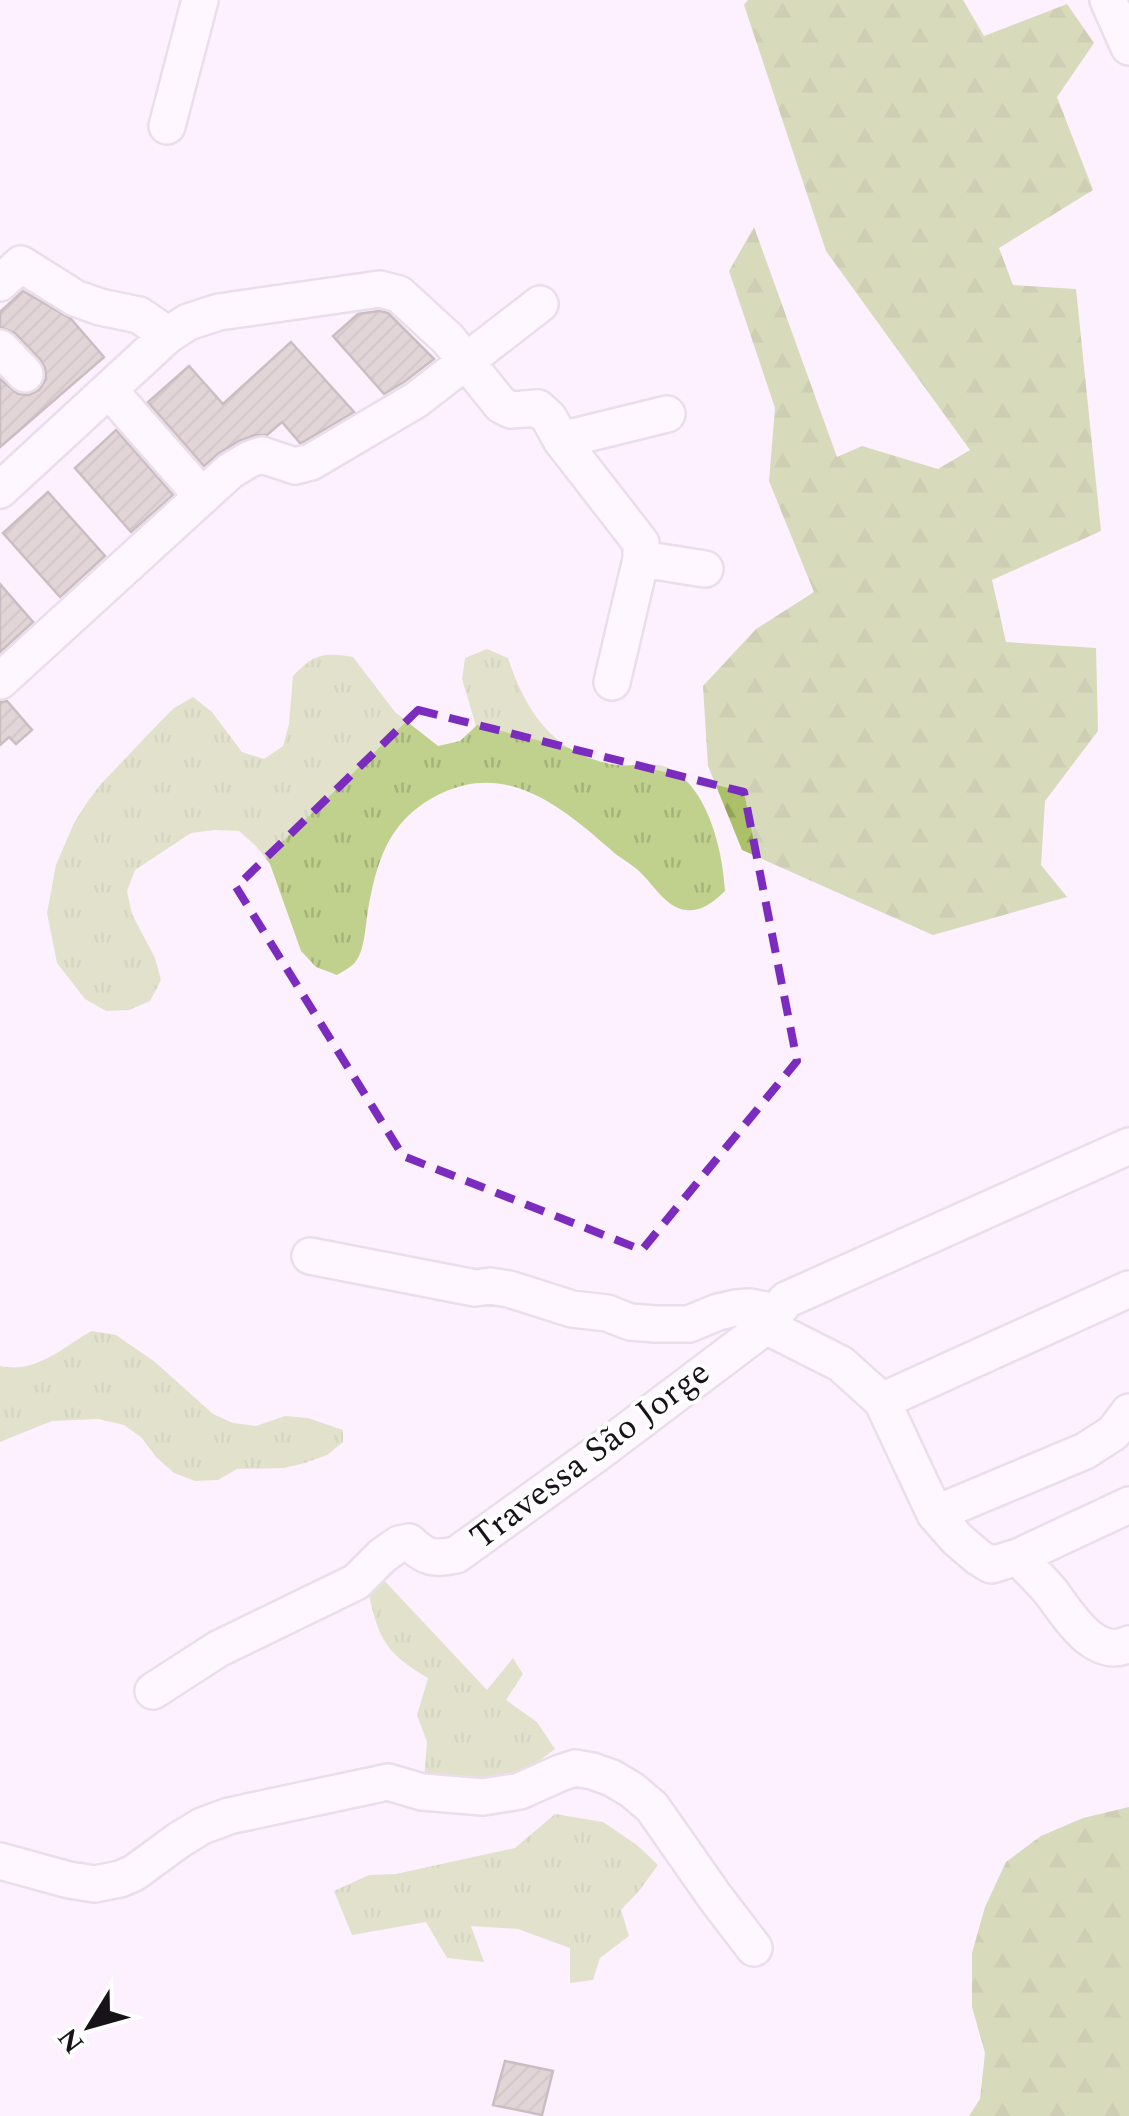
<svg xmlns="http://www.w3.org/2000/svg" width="1129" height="2116" font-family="Spectral,serif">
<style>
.grass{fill:url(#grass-tufts)}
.forest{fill:url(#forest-firs)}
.building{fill:url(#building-hatch);stroke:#8f8175;stroke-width:2.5}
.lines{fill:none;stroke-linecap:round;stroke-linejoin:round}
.minor-casing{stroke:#d4c7d5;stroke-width:40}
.minor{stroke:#fff;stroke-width:35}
.marked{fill:none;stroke:#7b2cbf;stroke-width:8;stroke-dasharray:20 12;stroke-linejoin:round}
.labels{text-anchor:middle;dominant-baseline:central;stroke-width:8;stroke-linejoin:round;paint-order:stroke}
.street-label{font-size:35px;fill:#181318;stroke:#fff}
</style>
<defs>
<pattern id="grass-tufts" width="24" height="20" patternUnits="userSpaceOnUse" patternTransform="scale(2.5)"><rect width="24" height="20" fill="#c0d18e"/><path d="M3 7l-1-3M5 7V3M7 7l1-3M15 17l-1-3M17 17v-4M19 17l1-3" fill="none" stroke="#a4b37a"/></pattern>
<pattern id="forest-firs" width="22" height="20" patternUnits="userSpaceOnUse" patternTransform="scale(2.5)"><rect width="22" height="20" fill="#abc069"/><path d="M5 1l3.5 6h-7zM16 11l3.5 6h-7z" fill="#92a45a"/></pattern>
<pattern id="building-hatch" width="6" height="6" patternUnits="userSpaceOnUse" patternTransform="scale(2.5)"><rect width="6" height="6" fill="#c2b3a7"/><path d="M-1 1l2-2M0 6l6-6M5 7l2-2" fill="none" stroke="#a6998f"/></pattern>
</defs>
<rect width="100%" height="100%" fill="#fdf0ff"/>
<!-- grass -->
<path class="grass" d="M 487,649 L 508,658 C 526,713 555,756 617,765 C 632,767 647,761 663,766 C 707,780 723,851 725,891 C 714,901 703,912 686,910 C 666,908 653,884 640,872 C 631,863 619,858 610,849 C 562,807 508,762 442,793 C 387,819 376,863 367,917 C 365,931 364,950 356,961 C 352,967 343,971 337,975 L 316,967 L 301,951 L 270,864 L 256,846 L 239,831 L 215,830 L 191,833 L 135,870 L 127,891 L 132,914 L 155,958 L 161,980 L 150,1001 L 129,1010 L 106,1011 L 85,999 L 57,963 L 47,913 L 56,865 L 74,823 L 86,804 L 100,785 L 158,724 L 174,708 L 193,697 L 212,712 L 242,752 L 264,759 L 283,746 L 289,724 L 293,676 C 314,654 323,652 353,657 L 395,712 L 438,746 L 460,741 L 476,726 L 462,679 L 465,658 Z
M 92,1331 L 116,1335 L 155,1362 L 213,1414 L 233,1423 L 256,1426 L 285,1416 L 308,1418 L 343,1430 L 343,1442 L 327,1455 L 305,1463 L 284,1468 L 237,1469 L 218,1480 L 195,1481 L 174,1473 L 156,1457 L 142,1438 L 124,1425 L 98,1419 L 52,1421 L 0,1442 L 0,1366 C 37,1374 62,1347 92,1331 Z
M 380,1576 L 487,1690 L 513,1658 L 523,1674 L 506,1700 L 537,1722 L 555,1749 L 508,1784 L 424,1781 L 427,1742 L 417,1715 L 428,1678 C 382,1651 378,1636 367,1586 Z
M 555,1814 L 603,1822 L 637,1845 L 658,1865 L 639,1891 L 621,1910 L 629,1936 L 600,1958 L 593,1980 L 570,1983 L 570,1948 L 518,1929 L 471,1926 L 484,1962 L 447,1958 L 426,1922 L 352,1935 L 334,1891 L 369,1875 L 396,1874 L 515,1848 Z"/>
<!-- forest -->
<path class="forest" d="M 748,0 L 963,0 L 984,36 L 1067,4 L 1094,43 L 1057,97 L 1093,190 L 999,248 L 1013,285 L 1076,289 L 1101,531 L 992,580 L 1006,642 L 1096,648 L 1098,731 L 1045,801 L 1041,865 L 1067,897 L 933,935 L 742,850 L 708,766 L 703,686 L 756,629 L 814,592 L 769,481 L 775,408 L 729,271 L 754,227 L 837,457 L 862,446 L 938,469 L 970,450 L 826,251 L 744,5 Z
M 1129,1807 L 1129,2116 L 969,2116 L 980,2099 L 985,2053 L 972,2007 L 972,1953 L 985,1907 L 1006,1862 L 1041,1836 L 1083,1818 Z"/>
<!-- building -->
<path class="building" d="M 23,291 L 71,319 L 104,357 L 0,447 L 0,379 L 18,394 L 29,395 L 39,390 L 46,379 L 45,368 L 40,359 L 15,333 L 0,327 L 0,312 Z
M 379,311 L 388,313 L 434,359 L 404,382 L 384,394 L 333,336 L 358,314 Z
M 291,342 L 354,412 L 303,442 L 300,443 L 282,422 L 267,435 L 255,435 L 239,441 L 219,453 L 204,466 L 148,402 L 189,366 L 223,404 Z
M 116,430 L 173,495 L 131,532 L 75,468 Z
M 48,492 L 105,556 L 60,597 L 3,533 Z
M 0,584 L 33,622 L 0,652 Z
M 7,701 L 32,730 L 16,744 L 9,737 L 0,745 L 0,702 Z
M 505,2061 L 553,2071 L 542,2115 L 493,2105 Z"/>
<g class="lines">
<!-- minor casing -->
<g class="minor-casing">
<path id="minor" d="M 1108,0 L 1129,47
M 167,126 L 200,0
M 0,283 L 21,264 L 75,298 L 100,307 L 139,315 L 168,335
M 0,348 L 25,374
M 109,390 L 202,496
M 561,440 L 667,414
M 0,490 L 168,335 L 188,322 L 219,312 L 380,289 L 399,294 L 448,339 L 501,405 L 511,410 L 538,408 L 549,418 L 561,440 L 641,543 L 641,559 L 612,682
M 641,559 L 705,569
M 0,681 L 230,471 L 250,459 L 262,455 L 295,466 L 311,462 L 416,400 L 540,304
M 310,1256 L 475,1288 L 490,1286 L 509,1289 L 572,1309 L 607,1313 L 630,1322 L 656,1324 L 689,1324 L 718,1312 L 736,1308 L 750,1307 L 775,1312
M 766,1326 L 841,1364 L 882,1401 L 935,1514 L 957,1539 L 978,1557 L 991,1565 L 1018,1557 L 1129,1505
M 882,1401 L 1129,1289
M 935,1514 L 1085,1451 L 1113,1433 L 1129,1412
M 1018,1557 C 1029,1569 1041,1580 1051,1592 C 1068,1615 1095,1661 1129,1644
M 153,1691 L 218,1649 L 356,1582 L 382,1556 L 399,1544 L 409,1542 C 427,1559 433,1559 456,1555 L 599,1452 L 766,1326 L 786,1300 L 1129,1146
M 0,1861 L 69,1880 L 95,1884 L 120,1879 L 134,1873 L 179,1840 L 202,1826 L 229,1816 L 388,1782 L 422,1792 L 483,1797 L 520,1791 L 560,1773 L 575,1768 L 592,1771 L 612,1778 L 632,1790 L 652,1807 L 715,1897 L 754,1948"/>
</g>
<!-- minor -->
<use href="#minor" class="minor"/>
</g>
<!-- marked area -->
<path d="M0 0H1129V2116H0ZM 418,710 L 744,792 L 797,1061 L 642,1250 L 403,1156 L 236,887 Z" fill="#fdf0ff" fill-opacity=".55" fill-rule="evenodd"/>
<path class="marked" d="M 418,710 L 744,792 L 797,1061 L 642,1250 L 403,1156 L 236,887 Z"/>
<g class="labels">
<!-- street labels -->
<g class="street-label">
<text transform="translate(590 1455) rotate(-37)">Travessa São Jorge</text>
</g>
</g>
<!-- north arrow -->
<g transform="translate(90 2026) rotate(233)" stroke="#ffffff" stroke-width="8" paint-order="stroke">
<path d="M0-8L18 38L0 25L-18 38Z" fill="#181318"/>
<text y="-15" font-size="28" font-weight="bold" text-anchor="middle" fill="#181318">N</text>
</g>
</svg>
